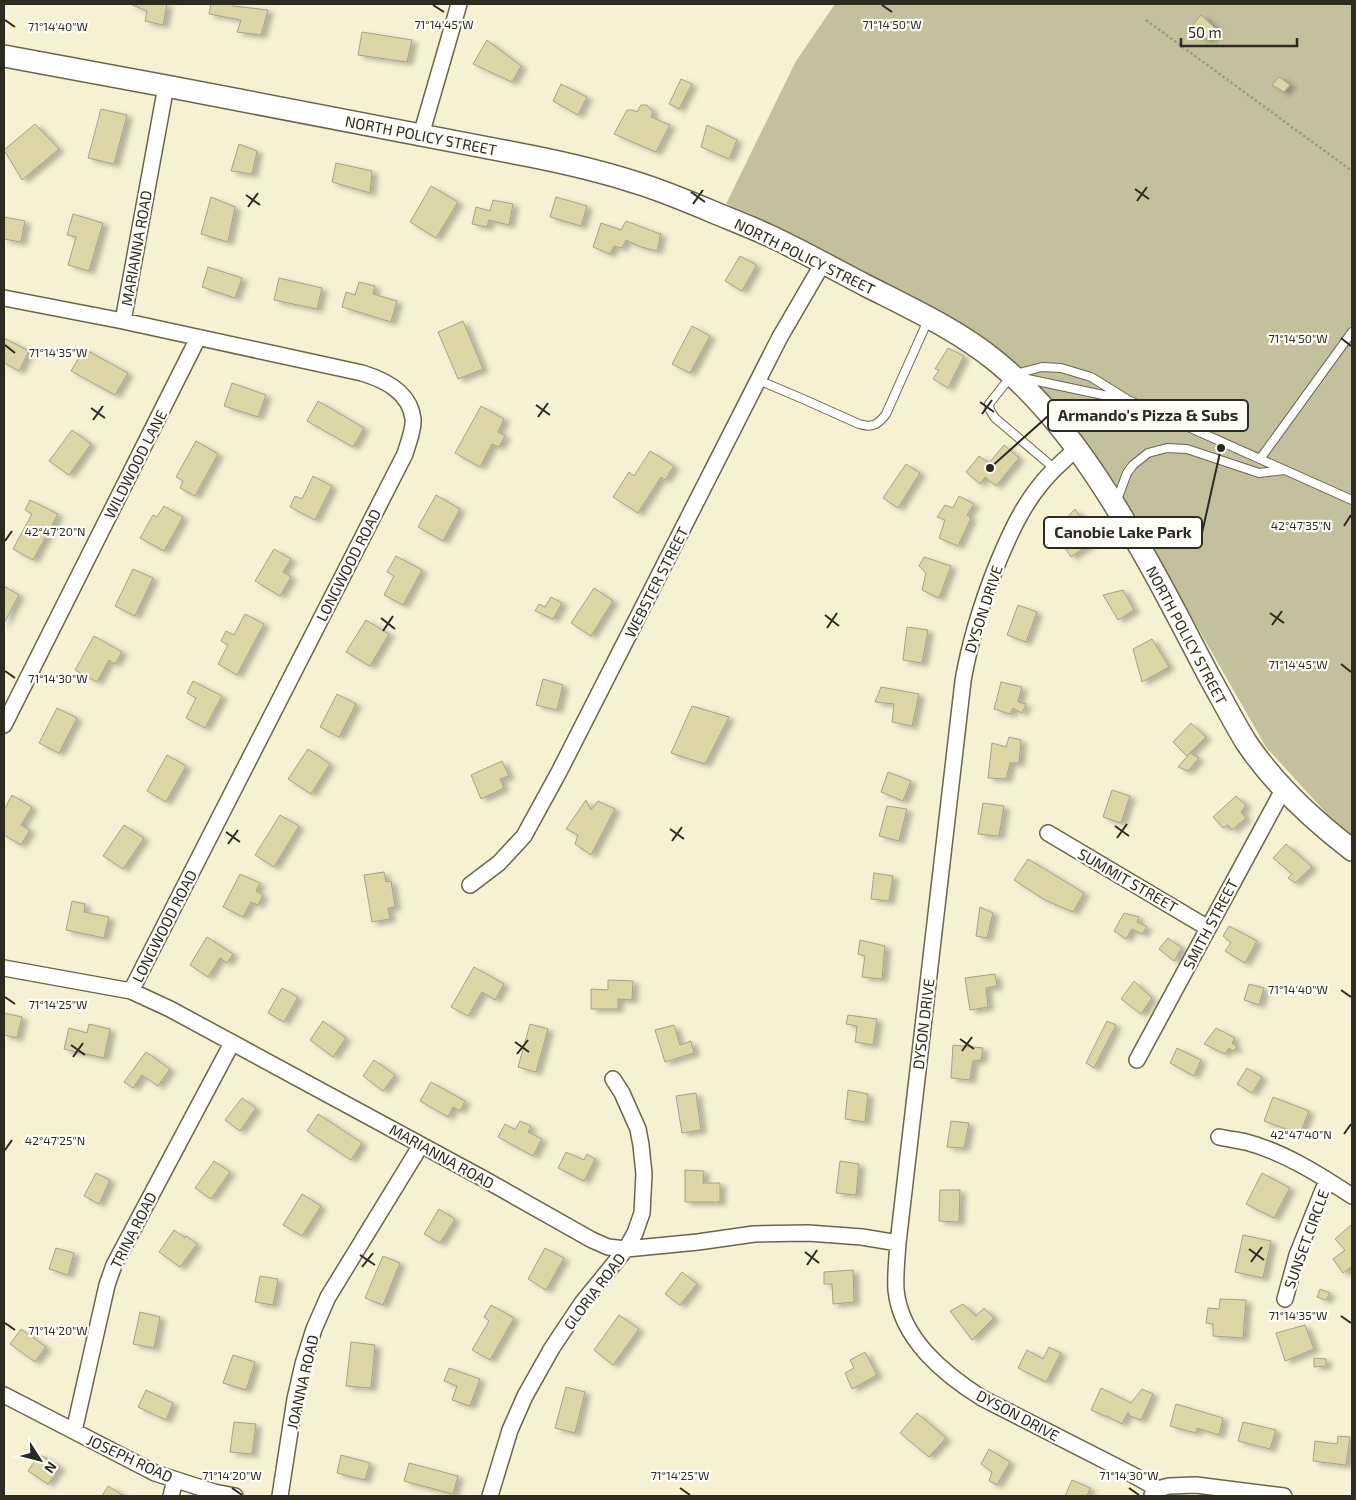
<svg xmlns="http://www.w3.org/2000/svg" width="1356" height="1500" font-family="'Exo 2',sans-serif">
<style>
.green{fill:#c4bf9c}
.building{fill:#dcd6a6;stroke:#a6a285;filter:url(#shadow)}
.lines{fill:none;stroke-linecap:round;stroke-linejoin:round}
.lane-casing{stroke:#6a664b;stroke-width:10}
.street-casing{stroke:#6a664b;stroke-width:18}
.secondary-casing{stroke:#6a664b;stroke-width:24}
.path{stroke:#9c9882;stroke-width:2.5;stroke-dasharray:2.5 2.5;stroke-linecap:butt}
.lane{stroke:#fff;stroke-width:8}
.street{stroke:#fff;stroke-width:15}
.secondary{stroke:#fff;stroke-width:21}
.ticks{fill:none;stroke:#2d2b1f;stroke-width:2}
.labels{text-anchor:middle;dominant-baseline:central;stroke-width:4.5;stroke-linejoin:round;paint-order:stroke}
.street-label{font-size:15px;fill:#2d2b1f;stroke:#fefef8}
.ticks-label{font-size:12px;text-anchor:middle;fill:#2d2b1f;stroke:#fefef8;stroke-width:4.5;stroke-linejoin:round;paint-order:stroke}
.leader{fill:none;stroke:#2d2b1f;stroke-width:2}
.callout-dot{fill:#2d2b1f;stroke:#fefef8;stroke-width:2}
.callout{fill:#fefef8;stroke:#2d2b1f;stroke-width:2}
.callout-label{font-size:16px;text-anchor:middle;font-weight:bold;fill:#2d2b1f}
</style>
<defs>
<filter id="shadow"><feDropShadow dx="5.5" dy="3" stdDeviation="2.5" flood-color="#0004"/></filter>
</defs>
<rect width="100%" height="100%" fill="#f6f1d3"/>
<!-- green -->
<path class="green" d="M 835,4 L 1352,4 L 1352,836 L 1337,825 L 1266,747 L 1115,483 L 1063,412 L 1021,369 L 974,332 L 726,204 L 796,61 Z"/>
<!-- building -->
<path class="building" d="M 130,4 L 167,4 L 163,25 L 145,21 L 147,11 Z
M 211,4 L 233,4 L 233,6 L 268,10 L 261,35 L 237,32 L 241,20 L 209,14 Z
M 1201,15 L 1215,28 L 1210,39 L 1207,37 L 1206,40 L 1191,27 Z
M 362,32 L 412,40 L 407,62 L 358,55 Z
M 487,40 L 521,66 L 512,82 L 473,64 Z
M 1279,77 L 1290,85 L 1284,92 L 1272,85 Z
M 681,79 L 692,84 L 679,109 L 669,104 Z
M 561,84 L 587,97 L 578,115 L 553,101 Z
M 641,105 L 647,105 L 653,112 L 651,117 L 670,125 L 656,152 L 614,134 L 627,110 L 632,110 L 637,112 Z
M 101,109 L 127,115 L 114,164 L 88,158 Z
M 35,124 L 59,149 L 22,180 L 4,150 Z
M 707,125 L 737,140 L 729,159 L 701,147 Z
M 239,144 L 257,151 L 252,174 L 231,171 Z
M 336,163 L 372,171 L 370,193 L 332,182 Z
M 431,186 L 458,202 L 436,238 L 410,222 Z
M 211,197 L 235,207 L 228,242 L 201,234 Z
M 556,197 L 587,206 L 581,226 L 550,217 Z
M 493,200 L 513,204 L 509,225 L 489,220 L 487,227 L 472,224 L 476,207 L 490,211 Z
M 73,214 L 103,223 L 89,271 L 68,265 L 76,237 L 67,235 Z
M 4,217 L 25,221 L 21,242 L 4,239 Z
M 626,221 L 660,234 L 661,233 L 657,251 L 641,247 L 626,240 L 622,248 L 614,246 L 610,254 L 593,247 L 601,223 L 621,230 Z
M 740,256 L 755,264 L 756,266 L 742,291 L 725,281 Z
M 208,267 L 242,278 L 235,298 L 202,287 Z
M 279,278 L 322,288 L 317,309 L 274,300 Z
M 359,282 L 375,286 L 373,294 L 397,301 L 391,322 L 342,307 L 346,292 L 355,295 Z
M 463,321 L 483,369 L 458,379 L 438,332 Z
M 692,326 L 710,336 L 690,373 L 672,364 Z
M 4,338 L 29,351 L 19,371 L 4,363 Z
M 948,348 L 964,356 L 948,388 L 933,379 L 939,370 L 935,369 Z
M 84,349 L 128,373 L 115,395 L 71,371 Z
M 232,383 L 266,395 L 258,417 L 224,406 Z
M 318,401 L 364,428 L 353,447 L 307,421 Z
M 481,406 L 504,419 L 498,432 L 505,436 L 499,447 L 492,444 L 480,467 L 455,453 Z
M 72,430 L 91,444 L 69,475 L 49,461 Z
M 196,441 L 218,454 L 195,496 L 180,488 L 183,481 L 176,477 Z
M 1004,445 L 1019,458 L 996,486 L 985,477 L 980,484 L 966,472 L 979,456 L 989,463 Z
M 650,451 L 674,466 L 665,480 L 661,477 L 638,513 L 613,497 L 629,472 L 634,476 Z
M 906,464 L 920,473 L 898,508 L 883,498 Z
M 313,476 L 332,486 L 315,520 L 290,507 L 295,496 L 302,499 Z
M 436,495 L 460,509 L 443,541 L 418,527 Z
M 959,496 L 974,504 L 967,515 L 971,518 L 958,546 L 939,538 L 945,520 L 937,517 L 945,505 L 953,508 Z
M 30,500 L 58,514 L 33,560 L 13,549 L 32,514 L 25,510 Z
M 164,506 L 183,517 L 164,551 L 140,538 L 153,515 L 157,517 Z
M 1075,509 L 1095,540 L 1071,557 L 1054,531 Z
M 274,549 L 291,559 L 283,572 L 291,577 L 280,596 L 255,581 Z
M 396,556 L 422,570 L 403,605 L 384,595 L 394,576 L 387,572 Z
M 924,557 L 951,566 L 939,598 L 922,590 L 926,573 L 919,566 Z
M 133,569 L 153,578 L 135,616 L 115,606 Z
M 4,586 L 19,595 L 4,623 Z
M 594,588 L 613,601 L 591,636 L 571,623 Z
M 1123,590 L 1134,610 L 1118,620 L 1103,595 Z
M 551,597 L 562,603 L 553,619 L 535,611 L 539,604 L 545,607 Z
M 1018,605 L 1037,612 L 1026,642 L 1007,635 Z
M 245,614 L 264,624 L 237,675 L 218,664 L 228,645 L 221,641 L 226,631 L 234,635 Z
M 366,620 L 389,634 L 370,666 L 346,652 Z
M 907,627 L 928,630 L 922,663 L 903,660 Z
M 94,636 L 122,652 L 115,664 L 109,660 L 97,682 L 75,670 Z
M 1152,639 L 1169,667 L 1142,682 L 1133,649 Z
M 543,679 L 563,685 L 557,710 L 536,705 Z
M 193,681 L 222,696 L 205,728 L 186,718 L 196,698 L 187,693 Z
M 1001,682 L 1022,687 L 1018,702 L 1026,704 L 1022,713 L 1013,708 L 1010,714 L 994,709 Z
M 881,687 L 919,694 L 912,726 L 892,722 L 894,704 L 875,702 Z
M 337,694 L 356,704 L 339,737 L 320,727 Z
M 692,706 L 729,717 L 705,764 L 671,753 Z
M 57,708 L 77,718 L 59,753 L 39,743 Z
M 1191,723 L 1206,737 L 1187,756 L 1173,742 Z
M 1009,737 L 1021,740 L 1019,763 L 1010,763 L 1006,779 L 988,778 L 992,743 L 1006,747 Z
M 308,749 L 330,764 L 311,794 L 288,779 Z
M 1190,753 L 1199,758 L 1188,771 L 1178,767 Z
M 167,755 L 186,766 L 166,802 L 147,791 Z
M 502,761 L 509,776 L 500,779 L 504,788 L 481,799 L 471,775 Z
M 888,772 L 911,781 L 903,801 L 881,792 Z
M 1112,790 L 1130,796 L 1121,823 L 1103,817 Z
M 12,795 L 32,807 L 21,825 L 30,830 L 21,845 L 4,835 L 4,810 Z
M 1236,796 L 1246,805 L 1241,812 L 1246,818 L 1232,830 L 1228,825 L 1223,828 L 1213,817 Z
M 586,800 L 591,810 L 598,801 L 615,809 L 591,855 L 575,844 L 578,835 L 566,829 Z
M 983,803 L 1004,806 L 999,836 L 978,834 Z
M 887,806 L 907,809 L 899,841 L 879,836 Z
M 280,815 L 299,826 L 274,867 L 255,855 Z
M 124,825 L 144,838 L 123,869 L 103,856 Z
M 1286,844 L 1312,867 L 1295,883 L 1288,878 L 1292,874 L 1273,858 Z
M 1028,859 L 1084,893 L 1073,912 L 1045,900 L 1014,880 Z
M 384,872 L 386,882 L 391,881 L 395,907 L 388,908 L 390,919 L 372,922 L 364,875 Z
M 874,873 L 893,876 L 889,901 L 871,899 Z
M 240,874 L 260,883 L 256,891 L 263,895 L 258,905 L 251,902 L 243,917 L 223,907 Z
M 72,901 L 85,904 L 84,912 L 109,917 L 104,938 L 66,930 Z
M 980,907 L 993,913 L 987,938 L 976,936 Z
M 1124,913 L 1139,917 L 1137,922 L 1147,927 L 1142,934 L 1132,929 L 1126,939 L 1114,931 Z
M 1229,926 L 1257,941 L 1245,963 L 1225,951 L 1231,943 L 1223,936 Z
M 207,937 L 233,954 L 227,963 L 220,958 L 208,977 L 190,965 Z
M 1168,938 L 1182,948 L 1174,961 L 1159,949 Z
M 860,940 L 885,946 L 882,979 L 862,977 L 865,956 L 858,954 Z
M 474,967 L 504,984 L 495,1000 L 482,992 L 468,1016 L 451,1007 Z
M 995,974 L 997,986 L 986,988 L 988,1007 L 970,1010 L 965,978 Z
M 608,980 L 633,981 L 632,1000 L 618,999 L 618,1009 L 591,1009 L 591,989 L 608,990 Z
M 1134,981 L 1152,998 L 1141,1014 L 1121,999 Z
M 1249,984 L 1264,988 L 1259,1005 L 1244,1000 Z
M 282,988 L 298,997 L 284,1022 L 268,1013 Z
M 4,1013 L 22,1017 L 17,1038 L 4,1035 Z
M 848,1015 L 877,1019 L 873,1045 L 855,1042 L 857,1026 L 846,1024 Z
M 323,1021 L 346,1038 L 333,1057 L 310,1040 Z
M 1107,1021 L 1116,1025 L 1094,1068 L 1086,1063 Z
M 89,1024 L 110,1029 L 104,1058 L 64,1049 L 69,1028 L 87,1033 Z
M 530,1024 L 548,1029 L 536,1072 L 518,1067 Z
M 674,1025 L 680,1045 L 691,1041 L 694,1053 L 665,1062 L 655,1030 Z
M 1216,1028 L 1235,1038 L 1232,1043 L 1237,1047 L 1233,1051 L 1229,1048 L 1225,1054 L 1204,1044 Z
M 953,1045 L 983,1048 L 981,1060 L 973,1061 L 970,1080 L 951,1078 Z
M 1177,1048 L 1201,1060 L 1194,1076 L 1170,1063 Z
M 146,1052 L 170,1069 L 158,1086 L 142,1075 L 133,1088 L 124,1082 Z
M 374,1060 L 395,1075 L 383,1091 L 363,1076 Z
M 1247,1068 L 1262,1077 L 1252,1093 L 1237,1084 Z
M 431,1082 L 465,1101 L 460,1111 L 453,1107 L 448,1117 L 420,1101 Z
M 848,1090 L 868,1094 L 865,1122 L 845,1119 Z
M 696,1093 L 701,1130 L 682,1133 L 676,1096 Z
M 1273,1097 L 1309,1111 L 1300,1134 L 1264,1121 Z
M 242,1098 L 256,1108 L 240,1131 L 225,1120 Z
M 318,1114 L 362,1143 L 351,1160 L 307,1131 Z
M 520,1121 L 531,1126 L 528,1132 L 542,1139 L 533,1156 L 498,1137 L 505,1124 L 515,1130 Z
M 951,1121 L 969,1123 L 964,1148 L 947,1147 Z
M 566,1152 L 584,1160 L 587,1154 L 595,1159 L 584,1181 L 558,1168 Z
M 214,1161 L 230,1172 L 211,1199 L 195,1188 Z
M 840,1161 L 859,1164 L 856,1195 L 836,1193 Z
M 685,1170 L 704,1171 L 703,1183 L 720,1183 L 720,1202 L 685,1202 Z
M 96,1173 L 110,1180 L 99,1204 L 84,1196 Z
M 1262,1173 L 1290,1188 L 1274,1218 L 1246,1204 Z
M 940,1190 L 960,1190 L 959,1222 L 939,1221 Z
M 302,1194 L 321,1206 L 302,1236 L 283,1225 Z
M 439,1209 L 455,1219 L 440,1243 L 424,1234 Z
M 1352,1224 L 1352,1266 L 1343,1273 L 1333,1259 L 1345,1250 L 1335,1239 Z
M 174,1230 L 185,1238 L 186,1236 L 197,1244 L 180,1267 L 159,1252 Z
M 1243,1235 L 1271,1241 L 1263,1278 L 1235,1272 Z
M 56,1248 L 74,1253 L 68,1275 L 49,1269 Z
M 545,1248 L 564,1258 L 546,1290 L 528,1279 Z
M 383,1256 L 400,1263 L 383,1305 L 365,1298 Z
M 853,1270 L 854,1302 L 833,1304 L 832,1284 L 824,1284 L 824,1272 Z
M 682,1272 L 697,1284 L 680,1305 L 665,1294 Z
M 260,1276 L 278,1279 L 273,1305 L 255,1302 Z
M 1320,1289 L 1330,1293 L 1326,1300 L 1317,1297 Z
M 1220,1299 L 1246,1300 L 1243,1338 L 1213,1336 L 1213,1324 L 1206,1323 L 1208,1308 L 1219,1309 Z
M 963,1304 L 976,1316 L 984,1308 L 994,1318 L 972,1340 L 950,1311 Z
M 491,1305 L 514,1318 L 490,1360 L 472,1350 L 489,1321 L 484,1317 Z
M 140,1312 L 160,1317 L 154,1348 L 133,1344 Z
M 619,1315 L 639,1329 L 613,1365 L 594,1350 Z
M 1305,1325 L 1314,1349 L 1285,1361 L 1276,1333 Z
M 21,1329 L 46,1347 L 35,1362 L 10,1344 Z
M 351,1342 L 375,1345 L 371,1388 L 346,1386 Z
M 1049,1347 L 1061,1353 L 1046,1382 L 1018,1368 L 1027,1350 L 1043,1359 Z
M 865,1352 L 877,1375 L 852,1389 L 845,1373 L 854,1368 L 850,1360 Z
M 233,1355 L 255,1362 L 246,1390 L 223,1383 Z
M 1314,1358 L 1326,1359 L 1326,1366 L 1314,1367 Z
M 449,1368 L 480,1379 L 470,1406 L 452,1400 L 457,1386 L 444,1381 Z
M 566,1387 L 585,1392 L 575,1433 L 555,1428 Z
M 1101,1388 L 1131,1403 L 1142,1389 L 1153,1394 L 1141,1420 L 1130,1416 L 1128,1412 L 1122,1424 L 1107,1416 L 1105,1416 L 1091,1410 Z
M 146,1390 L 173,1403 L 166,1420 L 138,1407 Z
M 1176,1404 L 1223,1418 L 1219,1435 L 1197,1428 L 1196,1433 L 1170,1426 Z
M 917,1413 L 946,1438 L 929,1457 L 900,1433 Z
M 234,1422 L 256,1424 L 252,1454 L 230,1452 Z
M 1243,1422 L 1276,1430 L 1270,1449 L 1238,1441 Z
M 1338,1436 L 1350,1437 L 1346,1465 L 1313,1461 L 1315,1441 L 1337,1444 Z
M 989,1449 L 1010,1462 L 997,1485 L 989,1481 L 992,1472 L 981,1464 Z
M 39,1454 L 60,1467 L 48,1484 L 28,1471 Z
M 341,1455 L 370,1463 L 365,1480 L 337,1473 Z
M 409,1463 L 458,1476 L 453,1494 L 404,1481 Z
M 1072,1480 L 1090,1488 L 1087,1496 L 1065,1496 Z
M 108,1486 L 124,1496 L 102,1496 Z"/>
<g class="lines">
<!-- lane casing -->
<g class="lane-casing">
<path id="lane" d="M 1023,378 L 1122,399
M 758,380 L 803,399 L 859,424 C 872,428 878,425 886,414 L 929,318
M 1260,459 L 1352,332
M 1055,469 L 995,418 L 990,410 L 989,404 L 1012,375 L 1042,367 L 1061,368 L 1091,377 L 1128,400 L 1352,500
M 1117,500 L 1127,473 L 1133,465 L 1148,453 L 1167,448 L 1187,449 L 1259,473 L 1285,470"/>
</g>
<!-- street casing -->
<g class="street-casing">
<path id="street" d="M 421,135 L 459,4
M 4,298 L 123,321 L 166,86
M 123,321 L 362,373 C 385,380 410,392 413,419 C 414,430 408,443 405,454 L 131,991
M 1076,449 C 1064,460 1051,471 1041,484 C 1021,508 1008,538 996,567 C 981,605 970,640 963,681 L 898,1243 C 897,1259 895,1274 896,1290 C 901,1339 944,1374 982,1398 L 1133,1475 L 1158,1489
M 4,725 L 198,338
M 1048,833 L 1208,928
M 470,885 L 499,863 L 524,836 L 559,772 L 780,337 L 823,263
M 4,968 L 131,991 L 170,1009 L 484,1179 L 592,1240 L 608,1247 L 626,1249 L 698,1242 L 754,1234 L 808,1233 L 862,1237 L 898,1243
M 1137,1060 L 1284,788
M 1219,1137 C 1228,1139 1237,1140 1246,1142 C 1284,1152 1320,1175 1352,1196
M 1285,1299 L 1297,1255 L 1327,1180
M 4,1395 L 155,1473 L 214,1492 L 235,1496
M 74,1431 L 107,1285 L 114,1265 L 232,1043
M 1152,1495 L 1158,1489 L 1169,1486 L 1196,1485 L 1284,1496
M 171,1496 L 175,1480
M 280,1496 L 295,1399 L 303,1364 L 314,1329 L 328,1297 L 421,1145
M 490,1496 L 510,1430 L 525,1396 L 552,1348 L 582,1303 L 626,1249 L 635,1233 L 642,1213 L 644,1174 L 641,1145 L 638,1129 L 622,1093 L 613,1079"/>
</g>
<!-- secondary casing -->
<g class="secondary-casing">
<path id="secondary" d="M 4,56 L 166,86 L 530,156 C 565,163 600,171 634,182 C 661,190 687,201 713,212 C 732,220 751,227 770,236 C 802,251 834,269 865,285 C 910,308 958,330 997,362 C 1054,409 1098,475 1135,539 C 1162,584 1185,631 1210,678 C 1222,699 1233,721 1246,742 C 1274,784 1313,820 1352,850"/>
</g>
<!-- path -->
<path class="path" d="M 1146,20 L 1352,171"/>
<!-- lane -->
<use href="#lane" class="lane"/>
<!-- street -->
<use href="#street" class="street"/>
<!-- secondary -->
<use href="#secondary" class="secondary"/>
</g>
<!-- ticks -->
<path class="ticks" d="M 433,5 L 444,12M 882,5 L 892,12M 5,20 L 15,27M 1135,189 L 1149,199M 691,192 L 705,202M 246,195 L 260,205M 1137,201 L 1147,187M 693,204 L 703,190M 248,207 L 258,193M 1341,338 L 1351,346M 5,345 L 15,353M 980,402 L 994,412M 536,405 L 550,415M 91,408 L 105,418M 982,414 L 992,400M 538,417 L 548,403M 93,420 L 103,406M 1344,526 L 1351,515M 5,541 L 12,531M 1270,613 L 1284,623M 825,615 L 839,626M 381,618 L 395,629M 1272,625 L 1282,611M 827,628 L 837,613M 383,631 L 393,616M 1341,664 L 1351,672M 5,671 L 15,678M 1115,826 L 1129,836M 670,829 L 684,839M 226,832 L 240,842M 1117,838 L 1127,824M 672,841 L 682,827M 228,844 L 238,830M 1341,990 L 1351,997M 5,997 L 15,1004M 960,1039 L 974,1049M 515,1042 L 529,1052M 71,1045 L 85,1055M 962,1051 L 972,1037M 517,1054 L 528,1040M 73,1057 L 83,1043M 1344,1134 L 1351,1124M 5,1150 L 12,1140M 1249,1249 L 1264,1260M 805,1252 L 819,1263M 360,1255 L 375,1265M 1251,1262 L 1262,1247M 807,1265 L 817,1250M 362,1267 L 373,1253M 1341,1316 L 1351,1323M 5,1323 L 15,1330M 232,1488 L 242,1495M 680,1488 L 690,1495M 1129,1488 L 1139,1495"/>
<g class="labels">
<!-- street labels -->
<g class="street-label">
<text transform="translate(421 135) rotate(11)">NORTH POLICY STREET</text>
<text transform="translate(136 248) rotate(-80)">MARIANNA ROAD</text>
<text transform="translate(805 256) rotate(26)">NORTH POLICY STREET</text>
<text transform="translate(135 464) rotate(-63)">WILDWOOD LANE</text>
<text transform="translate(348 565) rotate(-63)">LONGWOOD ROAD</text>
<text transform="translate(656 582) rotate(-63)">WEBSTER STREET</text>
<text transform="translate(983 609) rotate(-72)">DYSON DRIVE</text>
<text transform="translate(1187 635) rotate(62)">NORTH POLICY STREET</text>
<text transform="translate(1128 880) rotate(30)">SUMMIT STREET</text>
<text transform="translate(1210 924) rotate(-62)">SMITH STREET</text>
<text transform="translate(164 926) rotate(-63)">LONGWOOD ROAD</text>
<text transform="translate(923 1024) rotate(-83)">DYSON DRIVE</text>
<text transform="translate(442 1156) rotate(29)">MARIANNA ROAD</text>
<text transform="translate(133 1230) rotate(-63)">TRINA ROAD</text>
<text transform="translate(1306 1239) rotate(-70)">SUNSET CIRCLE</text>
<text transform="translate(594 1291) rotate(-53)">GLORIA ROAD</text>
<text transform="translate(302 1382) rotate(-77)">JOANNA ROAD</text>
<text transform="translate(1018 1415) rotate(28)">DYSON DRIVE</text>
<text transform="translate(130 1458) rotate(25)">JOSEPH ROAD</text>
</g>
</g>
<g class="ticks-label">
<text x="444" y="29">71°14'45"W</text>
<text x="892" y="29">71°14'50"W</text>
<text x="58" y="31">71°14'40"W</text>
<text x="1298" y="343">71°14'50"W</text>
<text x="58" y="357">71°14'35"W</text>
<text x="1301" y="530">42°47'35"N</text>
<text x="55" y="536">42°47'20"N</text>
<text x="1298" y="669">71°14'45"W</text>
<text x="58" y="683">71°14'30"W</text>
<text x="1298" y="994">71°14'40"W</text>
<text x="58" y="1009">71°14'25"W</text>
<text x="1301" y="1139">42°47'40"N</text>
<text x="55" y="1145">42°47'25"N</text>
<text x="1298" y="1320">71°14'35"W</text>
<text x="58" y="1335">71°14'20"W</text>
<text x="232" y="1480">71°14'20"W</text>
<text x="680" y="1480">71°14'25"W</text>
<text x="1129" y="1480">71°14'30"W</text>
</g>
<!-- callouts -->
<path class="leader" d="M990 468L1048 416M1221 448L1202 533"/>
<g class="callout-dot">
<circle cx="990" cy="468" r="5"/>
<circle cx="1221" cy="448" r="5"/>
</g>
<g class="callout">
<rect x="1048" y="400" width="200" height="31" rx="5"/>
<rect x="1044" y="517" width="158" height="31" rx="5"/>
</g>
<g class="callout-label">
<text x="1148" y="421">Armando's Pizza &amp; Subs</text>
<text x="1123" y="538">Canobie Lake Park</text>
</g>
<!-- border -->
<rect width="1356" height="1500" fill="none" stroke="#2d2b1f" stroke-width="10"/>
<!-- north arrow -->
<g transform="translate(40 1460) rotate(126)" stroke="#fefef8" stroke-width="4" paint-order="stroke">
<path d="M0-4L9 19L0 12L-9 19Z" fill="#2d2b1f"/>
<text y="-8" font-size="14" font-weight="bold" text-anchor="middle" fill="#2d2b1f">N</text>
</g>
<!-- scale -->
<path d="M1181 38v8h116v-8" fill="none" stroke="#2d2b1f" stroke-width="2.5"/>
<text x="1188" y="38" font-size="15" fill="#2d2b1f" stroke="#fefef8" stroke-width="4" paint-order="stroke">50 m</text>
</svg>
